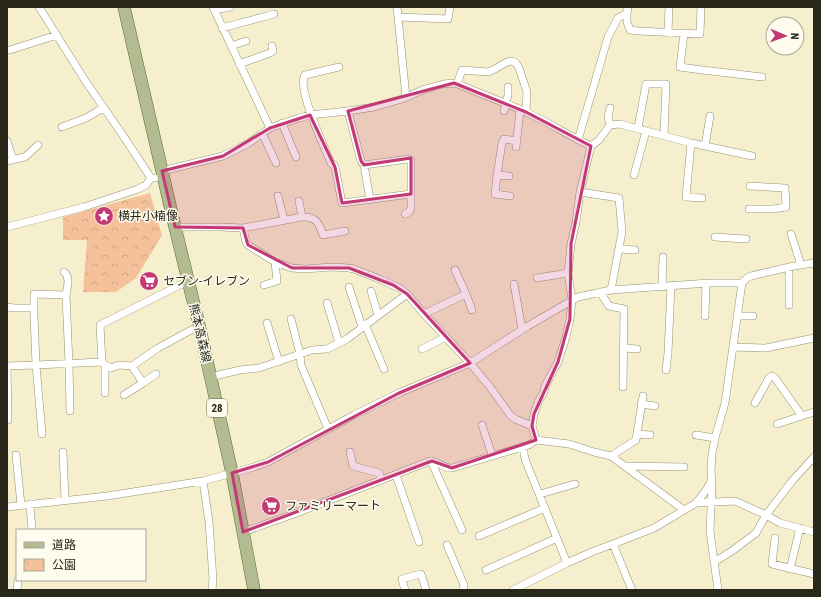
<svg xmlns="http://www.w3.org/2000/svg" width="821" height="597" font-family="'Roboto Condensed','Noto Sans JP',sans-serif">
<style>
.park{fill:url(#park-crowns)}
.lines{fill:none;stroke-linecap:round;stroke-linejoin:round}
.minor-casing{stroke:#979272;stroke-width:8}
.primary-casing{stroke:#626b38;stroke-width:13}
.minor{stroke:#fff;stroke-width:7}
.primary{stroke:#b3bc91;stroke-width:12}
.marked{fill:#c23974;fill-opacity:0.2;stroke:#c23974;stroke-width:3;stroke-linejoin:round}
.labels{text-anchor:middle;dominant-baseline:central;stroke-width:3;stroke-linejoin:round;paint-order:stroke}
.shield{fill:#fefcee;stroke:#69675a;stroke-width:1}
.shield-label{font-size:11px;font-weight:bold;fill:#29271a}
.poi-label{font-size:12px;fill:#29271a;stroke:#fefcee;text-anchor:start}
.street-label{font-size:12px;fill:#29271a;stroke:#fefcee}
</style>
<defs>
<pattern id="park-crowns" width="20" height="18" patternUnits="userSpaceOnUse"><rect width="20" height="18" fill="#f5c19a"/><path d="M2 6a3 3 0 1 1 6 0M12 15a3 3 0 1 1 6 0" fill="none" stroke="#d2a684"/></pattern>
</defs>
<rect width="100%" height="100%" fill="#f5efcd"/>
<!-- park -->
<path class="park" d="M 150,193 L 162,235 L 136,278 L 116,292 L 83,292 L 87,240 L 63,240 L 63,217 Z"/>
<g class="lines">
<!-- minor casing -->
<g class="minor-casing">
<path id="minor" d="M 39,7 L 86,82 L 122,134 L 151,178
M 213,7 L 270,128
M 397,7 L 406,97
M 215,10 L 230,7
M 627,13 L 627,22 L 630,30 L 639,31 L 700,34 L 701,7
M 398,17 L 448,19 L 450,7
M 222,28 L 274,14
M 668,33 L 669,7
M 684,33 L 680,67 L 702,70 L 762,77
M 231,46 L 246,41
M 10,50 L 57,35
M 239,64 L 270,53 L 273,51 L 272,46
M 339,67 L 305,75 C 296,88 325,148 331,163 L 334,165 L 335,167 L 342,203 L 411,194
M 457,84 L 462,70 L 488,72 L 493,70 L 507,62 L 512,61 L 516,63 L 519,68 L 527,92 L 526,112
M 610,108 L 608,117 L 610,125
M 348,111 L 361,161 L 364,165 L 408,159 L 411,160 L 411,208 L 409,212 L 405,214
M 504,111 L 508,95 L 508,87
M 282,123 L 296,157
M 62,127 L 86,118 L 103,108
M 638,128 L 646,84 L 666,84 L 664,135
M 262,133 L 276,163
M 578,140 L 608,37 L 618,18 L 627,13 L 628,7
M 7,141 L 13,160
M 691,143 L 686,197 L 702,198
M 705,146 L 710,116
M 516,147 L 520,110
M 7,161 L 25,157 L 38,145
M 364,165 L 370,200
M 162,171 L 223,156 L 249,143 L 270,128 L 299,118 L 310,115 L 348,111 L 374,107 L 402,99 L 425,89 L 443,84 L 454,83 L 463,86 C 485,96 507,103 528,113 C 550,123 569,136 591,146
M 497,175 L 495,194 L 510,196
M 634,175 L 646,131
M 509,176 L 497,175 L 502,143 L 504,139 L 517,141
M 580,192 L 619,198 L 622,232 L 611,290
M 278,196 L 284,220
M 299,201 L 302,217 C 316,216 319,223 323,235 L 345,231
M 749,209 L 773,209 L 786,207 L 785,188 L 750,186
M 7,227 L 84,207 L 138,189 L 146,185 L 151,178 L 155,178
M 175,227 L 220,227 L 243,228 L 302,217
M 243,228 L 246,242 L 248,245 L 275,262 L 292,268 L 305,269 L 331,267 L 349,268 L 354,269 L 382,280 L 401,289 L 407,294 L 424,314 L 470,363 L 490,387 L 510,415 L 515,419 L 532,426
M 791,234 L 801,265
M 715,237 L 746,239
M 619,249 L 635,250
M 788,268 L 789,272 L 789,305
M 64,272 C 71,277 67,288 66,295
M 537,278 L 568,273
M 514,284 L 522,329
M 264,285 L 277,281 L 275,262
M 349,287 L 362,327
M 662,287 L 663,257
M 371,291 L 378,315
M 600,292 L 609,306 L 624,309 L 623,387
M 466,294 L 472,310
M 327,303 L 339,343
M 7,307 L 14,308 L 34,308
M 424,314 L 466,294 L 455,270
M 705,316 L 706,283
M 738,316 L 753,316
M 291,319 L 300,354 L 301,365 L 328,429
M 267,323 L 279,362
M 365,324 L 384,369
M 733,347 L 766,348 L 814,338
M 624,348 L 637,349
M 422,349 L 446,337
M 102,362 L 105,365 L 111,368 L 119,365 L 132,366 L 158,348 L 193,329
M 7,366 L 36,365 L 34,315 L 34,294 L 66,295 L 69,364 L 70,411
M 7,366 L 8,420
M 132,366 L 143,383 L 156,374
M 666,370 L 668,353 L 671,285
M 210,377 L 240,370 L 259,368 L 312,350 L 327,349 L 347,339 L 407,294
M 105,393 L 105,365
M 124,395 L 143,383
M 755,403 L 769,378 L 772,376 L 775,378 L 802,416
M 641,404 L 655,406
M 777,424 L 814,412
M 482,425 L 492,455
M 42,434 L 36,365 L 102,362 L 100,325 L 184,283
M 637,434 L 650,435
M 696,435 L 715,438
M 536,440 L 532,426 L 534,414 L 538,402 L 544,392 L 545,386 L 558,362 L 566,337 L 570,319 L 572,300 L 568,273 L 571,244 L 576,222 L 580,192 L 591,146 L 599,140 L 610,125 L 620,124 L 691,143 L 752,156
M 524,446 L 524,454 L 526,462 L 567,563
M 63,452 L 65,500
M 350,452 L 353,466 L 379,473 L 381,480
M 16,455 L 21,505
M 611,456 L 636,440 L 643,396
M 431,461 L 462,530
M 626,466 L 684,467
M 396,475 L 419,542
M 203,481 L 209,522 L 213,579 L 212,590
M 540,494 L 575,484
M 696,503 C 702,496 708,489 711,481
M 30,504 L 32,530
M 7,507 L 107,496 L 203,481 L 254,467 L 268,462 L 354,415 L 399,393 L 470,363 L 528,326 L 578,297 L 611,290 L 709,283 L 742,283
M 243,532 L 294,514 L 430,461 C 438,461 444,469 452,468 L 529,445 L 536,440 L 569,444 L 594,452 L 611,456 L 684,510
M 479,536 L 545,508
M 775,538 L 772,564 L 814,574
M 613,544 L 627,578 L 632,590
M 447,545 L 464,585 L 463,590
M 714,562 L 732,551 L 756,533 L 766,515 L 780,523 L 814,532
M 790,569 L 800,528
M 486,570 L 557,538
M 17,590 L 18,580
M 405,590 L 402,579 L 421,574 L 426,590
M 513,590 L 567,563 L 594,551 L 613,544 L 654,528 L 696,503 L 735,501 L 766,515 L 792,481 L 814,457
M 718,590 L 710,531 L 712,486 L 711,470 L 712,454 L 715,438 L 725,403 L 742,283 L 747,278 L 751,276 L 794,266 L 814,263"/>
</g>
<!-- primary casing -->
<g class="primary-casing">
<path id="primary" d="M 124,7 L 175,227 L 199,325 L 232,473 L 254,590"/>
</g>
<!-- minor -->
<use href="#minor" class="minor"/>
<!-- primary -->
<use href="#primary" class="primary"/>
</g>
<!-- marked area -->
<path class="marked" d="M 454,83 L 526,112 L 591,146 L 571,244 L 570,319 L 558,362 L 534,414 L 532,426 L 536,440 L 452,468 L 432,461 L 243,532 L 232,473 L 268,462 L 399,393 L 470,363 L 407,294 L 393,285 L 349,268 L 292,268 L 248,245 L 243,228 L 175,227 L 162,171 L 223,156 L 270,128 L 310,115 L 335,167 L 342,203 L 411,194 L 411,158 L 364,165 L 361,161 L 348,111 Z"/>
<!-- icons -->
<defs>
<g id="sight-disc" transform="scale(1)"><circle r="9.5" fill="#c23974" stroke="#fefcee"/><path d="M0-6L1.8-2.2L6-1.7L2.9 1.2L3.7 5.4L0 3.3L-3.7 5.4L-2.9 1.2L-6-1.7L-1.8-2.2Z" fill="#fff"/></g>
<g id="supermarket-disc" transform="scale(1)"><circle r="9.5" fill="#c23974" stroke="#fefcee"/><path d="M-6-5.5h2.5l.6 2H6L4.5 2H-2.5L-4.4-4H-6ZM-1.5 3.2a1.3 1.3 0 1 0 .1 0ZM3 3.2a1.3 1.3 0 1 0 .1 0Z" fill="#fff"/></g>
</defs>
<g fill-rule="evenodd">
<use href="#sight-disc" x="104" y="216"/>
<use href="#supermarket-disc" x="149" y="281"/>
<use href="#supermarket-disc" x="271" y="506"/>
</g>
<g class="labels">
<!-- shield labels -->
<rect class="shield" x="207" y="399" width="20" height="18" rx="3"/>
<g class="shield-label">
<text x="217" y="408">28</text>
</g>
<!-- poi labels -->
<g class="poi-label">
<text x="118" y="216">横井小楠像</text>
<text x="163" y="281">セブン-イレブン</text>
<text x="285" y="506">ファミリーマート</text>
</g>
<!-- street labels -->
<g class="street-label">
<text transform="translate(200 333) rotate(77)">熊本高森線</text>
</g>
</g>
<!-- border -->
<rect width="821" height="597" fill="none" stroke="#29271a" stroke-width="16"/>
<!-- legend -->
<rect x="16" y="529" width="130" height="52" fill="#fefcee" stroke="#a9a799"/>
<rect x="24" y="542" width="20" height="6" fill="#b3bc91" stroke="#a9a799"/>
<text x="52" y="549" font-size="12" fill="#29271a">道路</text>
<rect x="24" y="559" width="20" height="12" fill="url(#park-crowns)" stroke="#a9a799"/>
<text x="52" y="569" font-size="12" fill="#29271a">公園</text>
<!-- north arrow -->
<g transform="translate(785 36) rotate(92)"><circle r="19" fill="#fefcee" stroke="#a9a799"/>
<path d="M0-3L7 15L0 10L-7 15Z" fill="#c23974"/>
<text y="-6" font-size="11" font-weight="bold" text-anchor="middle" fill="#29271a">N</text>
</g>
</svg>
